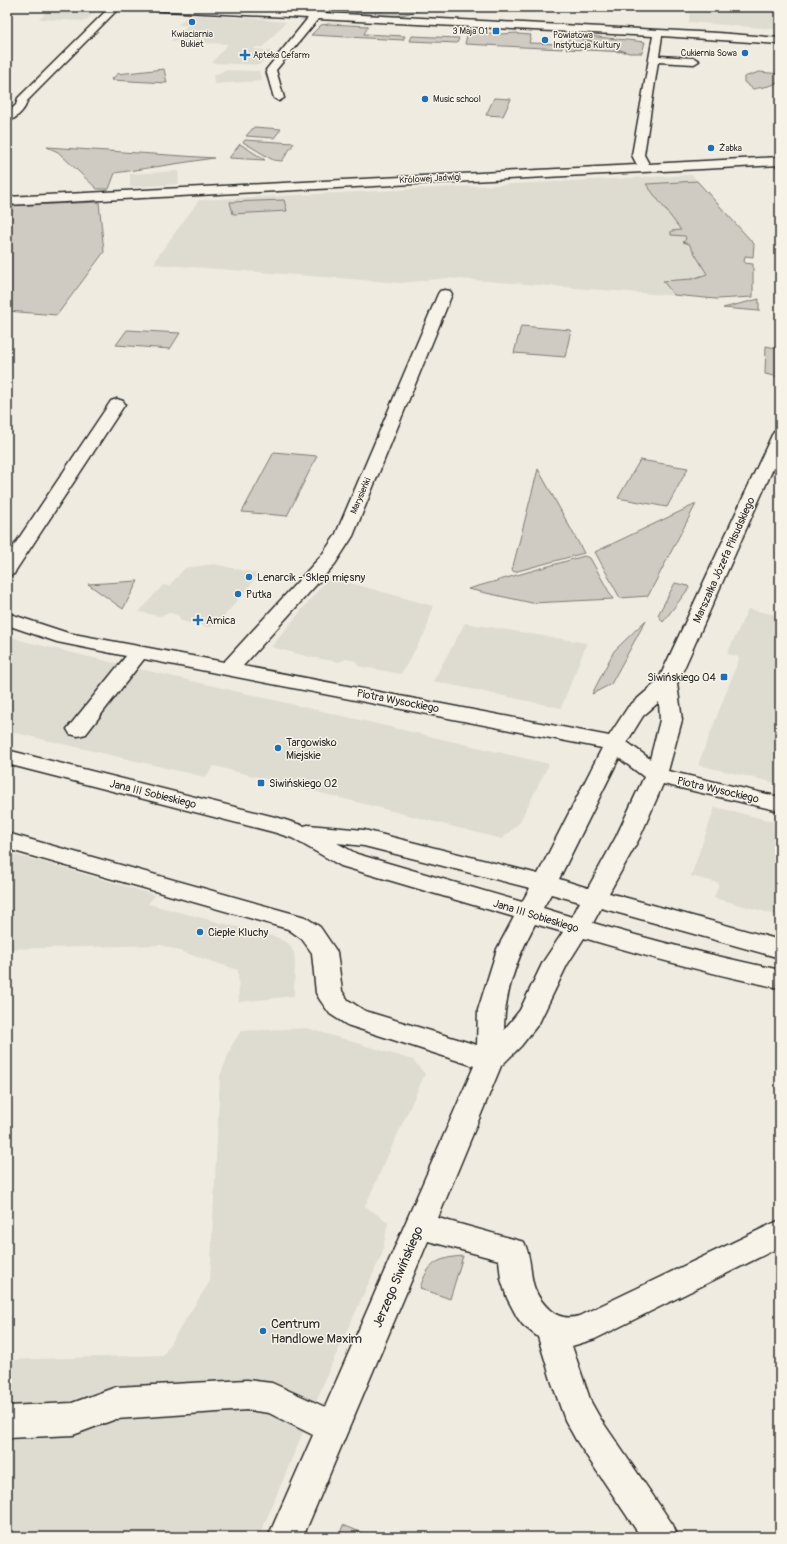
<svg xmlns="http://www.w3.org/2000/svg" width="787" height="1544" font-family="Pangolin,sans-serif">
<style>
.built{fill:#dedbd1}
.green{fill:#cfcbc2;stroke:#7d7b76}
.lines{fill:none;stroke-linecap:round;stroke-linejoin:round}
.minor-casing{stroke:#2b2b2b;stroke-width:3}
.minor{fill:#f7f3e8;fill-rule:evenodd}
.poi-dot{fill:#1f6fb2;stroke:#f7f3e8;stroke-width:1.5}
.labels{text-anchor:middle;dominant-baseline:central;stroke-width:3;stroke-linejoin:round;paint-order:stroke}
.far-poi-label{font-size:9px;fill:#2b2b2b;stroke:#f7f3e8;text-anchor:start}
.far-street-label{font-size:9px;fill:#2b2b2b;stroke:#f7f3e8}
.street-label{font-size:11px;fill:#2b2b2b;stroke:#f7f3e8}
.poi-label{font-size:11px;fill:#2b2b2b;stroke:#f7f3e8;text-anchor:start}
.near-street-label{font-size:13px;fill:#2b2b2b;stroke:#f7f3e8}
.near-poi-label{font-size:13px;fill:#2b2b2b;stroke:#f7f3e8;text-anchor:start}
</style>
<rect width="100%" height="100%" fill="#efebe0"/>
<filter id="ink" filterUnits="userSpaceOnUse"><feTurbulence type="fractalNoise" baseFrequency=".025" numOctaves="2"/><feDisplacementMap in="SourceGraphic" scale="8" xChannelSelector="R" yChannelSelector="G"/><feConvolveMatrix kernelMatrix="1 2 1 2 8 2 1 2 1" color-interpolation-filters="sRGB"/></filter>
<g filter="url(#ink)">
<!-- built -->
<path class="built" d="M 53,7 L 91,9 L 90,10 L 98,10 L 85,21 L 39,19 Z
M 690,7 L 780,7 L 780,19 L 774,29 L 689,22 Z
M 189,15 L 266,19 L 265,20 L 286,22 L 263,47 L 256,47 L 254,49 L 272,51 L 259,65 L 212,63 L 228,44 L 171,41 L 188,25 L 178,25 Z
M 225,70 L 259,71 L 262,81 L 215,84 L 213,76 Z
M 178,171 L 179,184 L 130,187 L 130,174 Z
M 692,175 L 754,244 L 753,257 L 745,256 L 744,263 L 753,264 L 753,297 L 716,299 L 447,278 L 401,283 L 154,264 L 158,256 L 199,200 Z
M 214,564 L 259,574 L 217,625 L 208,627 L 181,621 L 178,615 L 170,613 L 159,616 L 139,612 L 163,585 L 169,586 L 185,568 Z
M 329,577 L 433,606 L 426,631 L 401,674 L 358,666 L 356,661 L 346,659 L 339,662 L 310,657 L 271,647 Z
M 748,609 L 780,616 L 780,784 L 698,765 L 739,659 L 737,656 L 727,654 Z
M 465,623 L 587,643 L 561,708 L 433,681 Z
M 7,635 L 23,641 L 123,665 L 549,764 L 519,823 L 502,839 L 214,766 L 205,777 L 7,731 Z
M 715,807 L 780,823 L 780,916 L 714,898 L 719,883 L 691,876 Z
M 7,853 L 43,862 L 155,895 L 148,904 L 276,937 L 289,944 L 294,953 L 295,960 L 294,996 L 239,1002 L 238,970 L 161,945 L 7,949 Z
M 307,1028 L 413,1060 L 425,1074 L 365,1206 L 388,1222 L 382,1254 L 330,1368 L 259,1537 L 7,1537 L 7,1360 L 163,1355 L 210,1281 L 220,1076 L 232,1045 L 241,1031 Z"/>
<!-- green -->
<path class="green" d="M 386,7 L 413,7 L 417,9 L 417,11 L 394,17 L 354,15 L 358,10 L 383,11 Z
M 329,24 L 368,26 L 364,34 L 405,36 L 403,40 L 311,35 L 321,25 Z
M 468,31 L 500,34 L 518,33 L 518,34 L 531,35 L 529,43 L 560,44 L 561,41 L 565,42 L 562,49 L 465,44 Z
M 571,34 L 645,42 L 642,53 L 629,53 Z
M 570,35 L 625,52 L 566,49 Z
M 412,36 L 459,38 L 457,43 L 410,41 Z
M 164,69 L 167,83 L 111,80 L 117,74 Z
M 759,72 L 780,74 L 780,82 L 769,86 L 753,89 L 744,82 L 744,77 Z
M 494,98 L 511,99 L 503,116 L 486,115 Z
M 254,127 L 281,129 L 274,138 L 246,136 Z
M 245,140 L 294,143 L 282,161 L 273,160 L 243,142 Z
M 240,144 L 265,160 L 229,158 Z
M 47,147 L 214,158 L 115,173 L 109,189 L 97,189 L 58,152 Z
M 697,181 L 754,244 L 753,257 L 745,256 L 744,263 L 753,264 L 753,297 L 716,299 L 674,295 L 663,281 L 692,279 L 707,274 L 689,244 L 683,242 L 686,239 L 685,236 L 671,235 L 671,231 L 681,230 L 646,184 Z
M 284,200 L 287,211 L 233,214 L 230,202 Z
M 99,202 L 104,252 L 57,315 L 7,311 L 7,206 Z
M 759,299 L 759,311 L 723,308 Z
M 521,326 L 571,330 L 565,357 L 514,353 Z
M 127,330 L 180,333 L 170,349 L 116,345 Z
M 766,346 L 780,349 L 780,375 L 779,377 L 765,374 Z
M 274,452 L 317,456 L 287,516 L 242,512 Z
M 640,460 L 688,468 L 667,507 L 618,498 Z
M 538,469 L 584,553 L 514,572 L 512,570 Z
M 696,504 L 648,596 L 620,598 L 595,552 Z
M 584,556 L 590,558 L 613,599 L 532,603 L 468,589 Z
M 138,581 L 123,609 L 88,584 Z
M 675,583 L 688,586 L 689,588 L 663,622 L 658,615 Z
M 646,620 L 611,684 L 592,694 L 614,651 Z
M 463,1256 L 450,1299 L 420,1288 C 428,1263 437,1258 463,1256 Z
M 343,1525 L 363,1533 L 361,1537 L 339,1537 Z"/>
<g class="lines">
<!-- minor casing -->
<g class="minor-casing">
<path id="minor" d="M 110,7 L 120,7 L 27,101 C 26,109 15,120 7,122 L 7,113 L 16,105 L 18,98 Z
M 139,7 L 199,7 L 313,13 L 319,7 L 325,7 L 327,9 L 323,13 L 718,33 L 780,38 L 780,44 L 662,36 L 659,56 L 694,58 L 699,61 L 694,64 L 658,62 L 644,155 L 649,164 L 780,157 L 780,165 L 7,205 L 7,197 L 637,165 L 632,155 L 653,36 L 318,19 L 276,70 L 284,98 L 279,101 L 274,98 L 266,70 L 308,18 L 144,10 Z
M 445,290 L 450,291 L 452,294 L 353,536 L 335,564 L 243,666 L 609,736 L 628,707 L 658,681 L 772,435 L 774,432 L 780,430 L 780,453 L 677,684 L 682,720 L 668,771 L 780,797 L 780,811 L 663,784 L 640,837 L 609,893 L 780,940 L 780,958 L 601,908 L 593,923 C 655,941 717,957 780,970 L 780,988 C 714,975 649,957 584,938 L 567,965 L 539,1023 L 521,1046 L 501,1066 L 438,1218 L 524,1242 C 536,1268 524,1286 550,1310 C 559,1318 568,1319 579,1316 L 780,1220 L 780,1247 L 595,1339 L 572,1346 L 591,1402 L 600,1418 L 673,1525 L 678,1537 L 641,1537 L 576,1440 L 565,1420 L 552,1383 L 538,1337 L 523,1325 L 517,1317 L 507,1298 L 501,1279 L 499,1260 L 428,1241 L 303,1537 L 268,1537 L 313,1435 L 269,1413 L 247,1410 L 116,1419 L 73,1435 L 7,1438 L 7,1406 L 72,1403 L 116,1387 L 247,1380 L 272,1383 L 325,1407 L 474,1066 L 347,1025 L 330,1014 L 320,1000 L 316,993 L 312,953 L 302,939 L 288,929 L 7,849 L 7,833 L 305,917 L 320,927 L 337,952 L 342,991 L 348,1000 L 365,1011 L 477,1045 L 478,1010 L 497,949 L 514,917 L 341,866 L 292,838 L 273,832 L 7,764 L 7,750 L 279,818 L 304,826 L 308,825 L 364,830 L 538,874 L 602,748 L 144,659 L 86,734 L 78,736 L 70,734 L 67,729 L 126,656 L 57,642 L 7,625 L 7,613 L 68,633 L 224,662 L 321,556 L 335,536 L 438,294 L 440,291 ZM 659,702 L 660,720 L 650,759 L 627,742 L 643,716 ZM 619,758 L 644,777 L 616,837 L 588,888 L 559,879 ZM 337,843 L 364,846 L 530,888 L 522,902 L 357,854 ZM 551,894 L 580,902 L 572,917 L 543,908 ZM 535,924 L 563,932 L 543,962 L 520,1010 L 504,1030 C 504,993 518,956 535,924 Z
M 117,399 L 123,401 L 125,404 L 16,570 L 14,574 L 7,576 L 7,556 L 111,401 Z"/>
</g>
<!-- minor -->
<use href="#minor" class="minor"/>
</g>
</g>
<!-- markers -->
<g class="poi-dot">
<circle cx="192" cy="22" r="4"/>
<rect x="492" y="27" width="8" height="8" rx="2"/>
<circle cx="545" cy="40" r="4"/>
<circle cx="745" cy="53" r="4"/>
<path d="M243 49h4v4h4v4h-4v4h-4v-4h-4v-4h4z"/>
<circle cx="425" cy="99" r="4"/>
<circle cx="711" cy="148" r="4"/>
<circle cx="249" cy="577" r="4"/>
<circle cx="238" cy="594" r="4"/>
<path d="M196 614h4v4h4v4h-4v4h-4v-4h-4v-4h4z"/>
<rect x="720" y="673" width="8" height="8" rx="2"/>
<circle cx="278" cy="748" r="4"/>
<rect x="257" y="779" width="8" height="8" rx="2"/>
<circle cx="200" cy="932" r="4"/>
<circle cx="263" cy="1331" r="4"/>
</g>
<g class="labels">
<!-- far-poi labels -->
<g class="far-poi-label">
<text x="488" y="31" text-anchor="end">3 Maja 01</text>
<text x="192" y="34" text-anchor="middle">Kwiaciarnia<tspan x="192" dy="10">Bukiet</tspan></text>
<text x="553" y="35">Powiatowa<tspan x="553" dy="10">Instytucja Kultury</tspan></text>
<text x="737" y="53" text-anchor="end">Cukiernia Sowa</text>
<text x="253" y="55">Apteka Cefarm</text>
<text x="433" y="99">Music school</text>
<text x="719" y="148">Żabka</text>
</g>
<!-- far-street labels -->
<g class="far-street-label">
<text transform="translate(430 179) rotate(-3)">Królowej Jadwigi</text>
<text transform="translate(361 496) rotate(-67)">Marysieńki</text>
</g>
<!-- street labels -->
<g class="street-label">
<text transform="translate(724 560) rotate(-66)">Marszałka Józefa Piłsudskiego</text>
<text transform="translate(398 701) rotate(11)">Piotra Wysockiego</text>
<text transform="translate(718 790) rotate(13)">Piotra Wysockiego</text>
<text transform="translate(153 794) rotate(14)">Jana III Sobieskiego</text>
<text transform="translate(536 916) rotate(17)">Jana III Sobieskiego</text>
</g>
<!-- poi labels -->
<g class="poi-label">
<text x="257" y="577">Lenarcik - Sklep mięsny</text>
<text x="246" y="594">Putka</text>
<text x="206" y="620">Amica</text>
<text x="716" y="677" text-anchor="end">Siwińskiego 04</text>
<text x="286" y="742">Targowisko<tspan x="286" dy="13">Miejskie</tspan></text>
<text x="269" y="783">Siwińskiego 02</text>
<text x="208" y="932">Ciepłe Kluchy</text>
</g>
<!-- near-street labels -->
<g class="near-street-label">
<text transform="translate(398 1277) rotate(-67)">Jerzego Siwińskiego</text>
</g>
<!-- near-poi labels -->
<g class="near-poi-label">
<text x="271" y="1324">Centrum<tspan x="271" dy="15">Handlowe Maxim</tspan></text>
</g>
</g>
<!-- margin -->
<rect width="787" height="1544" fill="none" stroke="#f7f3e8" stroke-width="24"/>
<rect x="12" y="12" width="763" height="1520" fill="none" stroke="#2b2b2b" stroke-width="1.5" filter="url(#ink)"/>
</svg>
